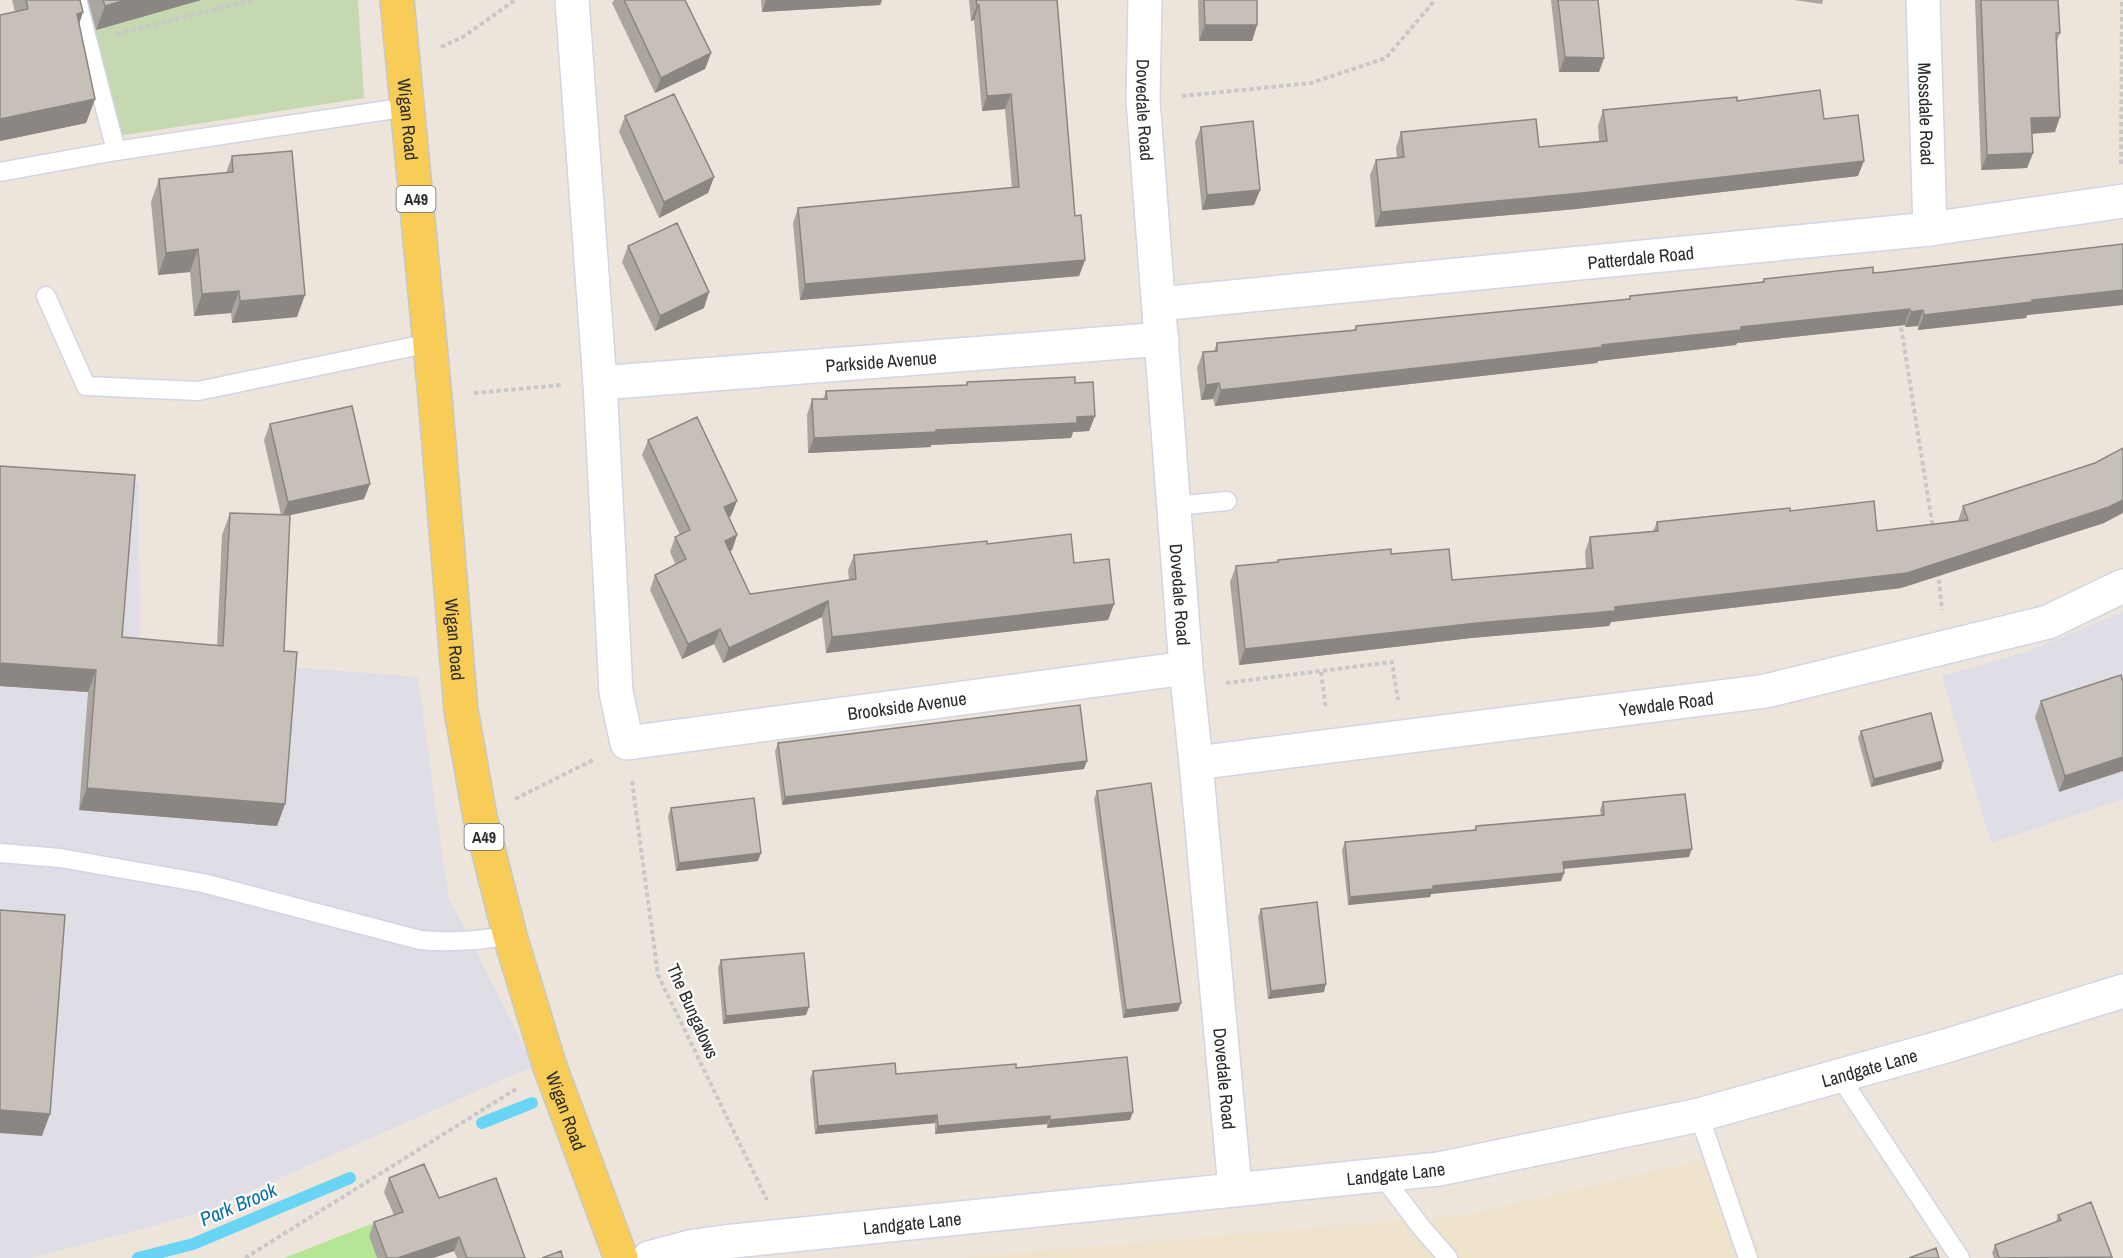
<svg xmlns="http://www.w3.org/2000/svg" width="2123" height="1258" font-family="'Archivo Narrow',sans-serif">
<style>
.industrial{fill:#dfdde5}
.education{fill:#f0e3cb}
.green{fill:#b4e696}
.cemetery{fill:#c6d8b2}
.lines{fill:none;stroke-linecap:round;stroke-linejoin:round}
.stream{stroke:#6ad4f4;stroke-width:12}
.service-casing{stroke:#d1d5e4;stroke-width:21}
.minor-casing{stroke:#d1d5e4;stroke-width:36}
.primary-casing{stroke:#c8c8c8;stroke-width:36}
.path{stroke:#c8c8c8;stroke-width:4;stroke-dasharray:4.5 3;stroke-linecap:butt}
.service{stroke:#fff;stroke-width:18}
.minor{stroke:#fff;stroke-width:33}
.primary{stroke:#f7cd57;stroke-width:33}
.wall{fill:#aaa59e}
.shaded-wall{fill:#8b8681}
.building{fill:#c6c0b8;stroke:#8b8681;stroke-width:1.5}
.labels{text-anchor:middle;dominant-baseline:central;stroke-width:4.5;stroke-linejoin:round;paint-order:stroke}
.shield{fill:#fff;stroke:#6b6b6b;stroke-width:1.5}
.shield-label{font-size:16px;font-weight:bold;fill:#2b2b2b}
.street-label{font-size:18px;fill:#2b2b2b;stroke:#fff}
.water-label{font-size:20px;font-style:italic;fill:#0772a2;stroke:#fff}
</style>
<rect width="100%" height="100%" fill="#ede5dc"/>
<!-- industrial -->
<path class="industrial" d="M 0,480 L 139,482 L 140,655 L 418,677 L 448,896 L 534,1066 L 201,1213 L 32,1258 L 0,1258 Z
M 2123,612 L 2123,799 L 1991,843 L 1942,676 L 2026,652 Z"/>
<!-- education -->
<path class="education" d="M 1727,1154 L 1761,1258 L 957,1258 L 1466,1215 Z"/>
<!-- green -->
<path class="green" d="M 392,1216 L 404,1258 L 284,1258 Z"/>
<!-- cemetery -->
<path class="cemetery" d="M 83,0 L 358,0 L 364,98 L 119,136 Z"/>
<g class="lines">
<!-- stream -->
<path class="stream" d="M 482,1123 L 532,1103
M 138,1258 L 193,1244 L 350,1178"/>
<!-- service casing -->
<g class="service-casing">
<path id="service" d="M 77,0 L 116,151
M 0,172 L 116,151 L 408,107
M 46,296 L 86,386 L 198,391 L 430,343
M 1174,506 L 1227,501
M 0,853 L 60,858 L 203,883 L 420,940 C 451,943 479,940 510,936
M 1840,1077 L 1960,1258
M 1699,1115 L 1748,1258
M 1381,1174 L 1421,1227 L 1448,1258"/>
</g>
<!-- minor casing -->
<g class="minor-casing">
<g id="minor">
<path id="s1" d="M 572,0 L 600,383 L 616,692 L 627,743 L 1186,668"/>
<path id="s2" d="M 1145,0 L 1143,100 L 1186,668 L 1196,763 L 1235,1188"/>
<path id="s3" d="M 1923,0 L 1930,229"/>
<path id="s4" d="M 1159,304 L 1930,229 L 2123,201"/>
<path id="s5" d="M 600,383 L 1162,339"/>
<path id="s6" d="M 1196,763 L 1766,691 L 2048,622 L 2123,586"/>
<path id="s7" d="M 649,1258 L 694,1246 L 724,1242 L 1439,1169 L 1699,1115 L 1946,1046 L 2123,991"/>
</g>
</g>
<!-- primary casing -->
<g class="primary-casing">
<g id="primary">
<path id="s8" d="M 397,0 L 435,397 L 461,710 L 480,817 L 510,936 L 550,1067 L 621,1258"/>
</g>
</g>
<!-- path -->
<path class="path" d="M 117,34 L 254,0
M 441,47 L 463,37 L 515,0
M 1182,96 L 1311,83 L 1386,58 L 1435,0
M 2121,164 L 2122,0
M 1900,320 L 1933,529
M 474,393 L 562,385
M 1938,572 L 1942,610
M 1321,672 L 1326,709
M 1226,683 L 1392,662 L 1398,700
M 632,781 L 658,975 L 767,1200
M 515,799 L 595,759
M 245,1258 L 516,1089"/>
<!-- service -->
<use href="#service" class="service"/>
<!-- minor -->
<use href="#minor" class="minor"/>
<!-- primary -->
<use href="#primary" class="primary"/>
</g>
<!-- wall -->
<path class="wall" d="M 12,0 L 80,0 L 83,12 L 79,24 L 95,99 L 86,123 L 0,141 L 0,15 L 15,12 Z
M 88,0 L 201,0 L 96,30 Z
M 614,0 L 685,0 L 711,53 L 705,69 L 655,93 L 612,3 Z
M 761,0 L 882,0 L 880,5 L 762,12 Z
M 969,0 L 1057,0 L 1075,216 L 1085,260 L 1079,276 L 800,300 L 793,223 L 798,208 L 1012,188 L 1005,109 L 982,111 L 974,20 L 971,21 Z
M 1198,0 L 1257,0 L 1257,25 L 1252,41 L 1199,41 Z
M 1551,0 L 1598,0 L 1604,58 L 1599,72 L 1559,72 Z
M 1794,0 L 1823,0 L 1822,4 Z
M 1975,0 L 2058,0 L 2060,33 L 2057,41 L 2055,132 L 2032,134 L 2033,153 L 2027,168 L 1981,170 Z
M 1737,101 L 1824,119 L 1858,176 L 1576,209 L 1375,227 L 1370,175 L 1376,160 L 1397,158 L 1396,148 L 1401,132 L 1539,147 L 1599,141 L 1598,126 L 1603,110 Z
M 625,116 L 714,177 L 708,193 L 659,218 L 619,132 Z
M 1201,127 L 1260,190 L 1254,205 L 1202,210 L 1195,142 Z
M 232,156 L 297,317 L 232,323 L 231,313 L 194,316 L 190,272 L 158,275 L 151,202 L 159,179 L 226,173 Z
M 2123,244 L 2123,305 L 2027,315 L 2026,318 L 1918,330 L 1918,326 L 1905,327 L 1905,325 L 1737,343 L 1736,345 L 1598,361 L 1597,363 L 1215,406 L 1213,399 L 1201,400 L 1197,368 L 1203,352 L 1214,351 L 1217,343 L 1354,330 L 1356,326 L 1629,299 L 1630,296 L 1762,282 L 1764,279 L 1873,273 Z
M 628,246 L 704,308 L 655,331 L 622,262 Z
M 967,382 L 1075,383 L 1095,416 L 1089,431 L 1073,432 L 1071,438 L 931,445 L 931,447 L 808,453 L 807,415 L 812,399 L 823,399 L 826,391 L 966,385 Z
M 270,424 L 364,499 L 290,515 L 284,651 L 285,804 L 277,826 L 79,810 L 88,692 L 0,686 L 0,466 L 122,637 L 217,645 L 222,535 L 230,513 L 281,515 L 264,440 Z
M 648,440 L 731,516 L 729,517 L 737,535 L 732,550 L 730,551 L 750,594 L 849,580 L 848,570 L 854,555 L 987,544 L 1074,563 L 1114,604 L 1108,620 L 826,653 L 822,617 L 723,663 L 714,644 L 682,659 L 650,590 L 655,575 L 676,565 L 670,552 L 675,537 L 680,535 L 642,455 Z
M 1963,506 L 2104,523 L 1901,588 L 1611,622 L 1609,626 L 1471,638 L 1239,665 L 1230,582 L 1236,566 L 1277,562 L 1278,560 L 1391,554 L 1452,580 L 1586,568 L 1585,552 L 1590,537 L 1653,531 L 1657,522 L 1790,511 L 1877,531 L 1958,521 Z
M 2123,682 L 2059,792 L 2035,717 L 2041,701 Z
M 1861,731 L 1941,769 L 1871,787 L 1858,738 Z
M 778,743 L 1084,769 L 782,805 L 775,751 Z
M 1097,791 L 1178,1011 L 1123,1018 L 1094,799 Z
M 1603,802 L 1689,857 L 1564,869 L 1564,873 L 1561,881 L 1431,894 L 1430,897 L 1348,905 L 1342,850 L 1345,842 L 1474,830 L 1476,826 L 1601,815 L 1600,810 Z
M 671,808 L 758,861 L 676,871 L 668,816 Z
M 1261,909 L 1324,992 L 1268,999 L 1258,917 Z
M 721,960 L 806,1015 L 723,1024 L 718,968 Z
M 1016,1068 L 1130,1120 L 1047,1128 L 1047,1124 L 935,1134 L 935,1123 L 815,1134 L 810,1079 L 813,1071 L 896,1074 Z
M 389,1178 L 439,1198 L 525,1258 L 457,1258 L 454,1251 L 433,1258 L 377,1258 L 369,1236 L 374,1222 L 394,1215 L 384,1192 Z
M 2058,1215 L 2112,1258 L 1994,1258 L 1992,1253 L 1995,1245 L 2056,1222 Z"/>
<!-- shaded-wall -->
<path class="shaded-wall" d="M 126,0 L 201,0 L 96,30 L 105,6 Z
M 766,0 L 882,0 L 880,5 L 762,12 Z
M 977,5 L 979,5 L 974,20 L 971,21 Z
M 83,12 L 75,36 L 77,14 Z
M 1205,25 L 1257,25 L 1252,41 L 1199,41 Z
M 711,53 L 705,69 L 655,93 L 661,78 Z
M 1565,57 L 1604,58 L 1599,72 L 1559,72 Z
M 1011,94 L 1005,109 L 982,111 L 987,96 Z
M 95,99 L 86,123 L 0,141 L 0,119 Z
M 2060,117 L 2055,132 L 2026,134 L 2031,118 Z
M 2033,153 L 2027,168 L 1981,170 L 1987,155 Z
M 1864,161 L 1858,176 L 1576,209 L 1375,227 L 1381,212 Z
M 714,177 L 708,193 L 659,218 L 664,202 Z
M 1260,190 L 1254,205 L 1202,210 L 1207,195 Z
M 198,249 L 190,272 L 158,275 L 166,253 Z
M 1085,260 L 1079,276 L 800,300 L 805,284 Z
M 2123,290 L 2123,305 L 2027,315 L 2026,318 L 1918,330 L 1924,315 L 2032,300 Z
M 239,291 L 231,313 L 194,316 L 202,294 Z
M 709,292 L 704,308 L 655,331 L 660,316 Z
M 305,295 L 297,317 L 232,323 L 240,301 Z
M 1910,309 L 1905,325 L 1737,343 L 1736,345 L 1598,361 L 1597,363 L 1215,406 L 1221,390 L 1602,345 L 1741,327 Z
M 1923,310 L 1918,326 L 1905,327 L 1911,312 Z
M 1219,383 L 1213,399 L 1201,400 L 1206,385 Z
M 1095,416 L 1089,431 L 1073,432 L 1071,438 L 931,445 L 931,447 L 808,453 L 814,438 L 936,430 Z
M 370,484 L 364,499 L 282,517 L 288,502 Z
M 2123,500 L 2123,513 L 2104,523 L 1901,588 L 1611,622 L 1609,626 L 1471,638 L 1239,665 L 1245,649 L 1615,607 Z
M 737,501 L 731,516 L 718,523 L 724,507 Z
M 737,535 L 732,550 L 720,556 L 725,541 Z
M 828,601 L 822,617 L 723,663 L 729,648 Z
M 1114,604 L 1108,620 L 826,653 L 832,637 Z
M 720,629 L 714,644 L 682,659 L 688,644 Z
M 0,663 L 96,670 L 88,692 L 0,686 Z
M 2123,757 L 2123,771 L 2059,792 L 2065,776 Z
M 1087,761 L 1084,769 L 782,805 L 785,797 Z
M 1943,761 L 1941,769 L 1871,787 L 1874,779 Z
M 87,788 L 285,804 L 277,826 L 79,810 Z
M 1692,849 L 1689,857 L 1560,869 L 1563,862 Z
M 761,853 L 758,861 L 676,871 L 679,863 Z
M 1564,873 L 1561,881 L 1431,894 L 1430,897 L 1348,905 L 1350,897 L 1433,886 Z
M 1326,984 L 1324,992 L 1268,999 L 1271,991 Z
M 1181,1003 L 1178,1011 L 1123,1018 L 1126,1010 Z
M 809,1007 L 806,1015 L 723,1024 L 726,1016 Z
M 0,1110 L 50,1114 L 42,1136 L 0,1133 Z
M 1133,1112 L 1130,1120 L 1047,1128 L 1050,1120 Z
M 937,1115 L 935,1123 L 815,1134 L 818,1126 Z
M 1050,1116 L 1047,1124 L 935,1134 L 938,1126 Z
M 459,1237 L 454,1251 L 433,1258 L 398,1258 Z"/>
<!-- building -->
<path class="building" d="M 26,0 L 80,0 L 83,12 L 77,14 L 95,99 L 0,119 L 0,15 L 28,9 Z
M 103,0 L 126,0 L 105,6 Z
M 624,0 L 685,0 L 711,53 L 661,78 Z
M 976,0 L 1057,0 L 1075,216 L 1081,215 L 1085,260 L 805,284 L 798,208 L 1019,187 L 1011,94 L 987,96 L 979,5 L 977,5 Z
M 1204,0 L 1257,0 L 1257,25 L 1205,25 Z
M 1558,0 L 1598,0 L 1604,58 L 1565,57 Z
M 1981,0 L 2058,0 L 2060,33 L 2056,33 L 2060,117 L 2031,118 L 2033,153 L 1987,155 Z
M 1820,90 L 1824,119 L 1858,115 L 1864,161 L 1582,193 L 1381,212 L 1376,160 L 1404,157 L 1401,132 L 1536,119 L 1539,147 L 1607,141 L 1603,110 L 1737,97 L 1737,101 Z
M 674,94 L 714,177 L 664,202 L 625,116 Z
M 1253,121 L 1260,190 L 1207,195 L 1201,127 Z
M 292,151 L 305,295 L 240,301 L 239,291 L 202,294 L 198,249 L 166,253 L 159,179 L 233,172 L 232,156 Z
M 677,223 L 709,292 L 660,316 L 628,246 Z
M 2123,244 L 2123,290 L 2032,300 L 2032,302 L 1924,315 L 1923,310 L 1911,312 L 1910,309 L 1741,327 L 1741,330 L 1602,345 L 1603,347 L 1221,390 L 1219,383 L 1206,385 L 1203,352 L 1217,351 L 1217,343 L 1356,330 L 1356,326 L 1630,299 L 1630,296 L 1764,282 L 1764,279 L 1873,267 L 1873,273 L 1884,272 Z
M 1075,377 L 1075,383 L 1093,382 L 1095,416 L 1077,417 L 1077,423 L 936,430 L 936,432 L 814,438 L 812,399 L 827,399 L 826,391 L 967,385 L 967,382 Z
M 352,406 L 370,484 L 288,502 L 270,424 Z
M 697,417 L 737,501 L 724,507 L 737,535 L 725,541 L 750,594 L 856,579 L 854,555 L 987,541 L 987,544 L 1071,534 L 1074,563 L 1109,559 L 1114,604 L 832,637 L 828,601 L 729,648 L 720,629 L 688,644 L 655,575 L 686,559 L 675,537 L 690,530 L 648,440 Z
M 2123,448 L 2123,500 L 2109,507 L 1907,573 L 1615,607 L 1615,611 L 1477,623 L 1245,649 L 1236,566 L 1278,562 L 1278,560 L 1391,549 L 1391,554 L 1449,549 L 1452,580 L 1593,568 L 1590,537 L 1658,531 L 1657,522 L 1790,508 L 1790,511 L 1874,501 L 1877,531 L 1968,520 L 1963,506 L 2095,463 Z
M 0,466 L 135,475 L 122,637 L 223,646 L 230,513 L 290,515 L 284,651 L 297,652 L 285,804 L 87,788 L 96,670 L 0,663 Z
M 2121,675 L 2123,682 L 2123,757 L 2065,776 L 2041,701 Z
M 1080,705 L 1087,761 L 785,797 L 778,743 Z
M 1931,713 L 1943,761 L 1874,779 L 1861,731 Z
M 1151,783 L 1181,1003 L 1126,1010 L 1097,791 Z
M 1685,794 L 1692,849 L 1563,862 L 1564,873 L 1433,886 L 1433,889 L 1350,897 L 1345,842 L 1476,830 L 1476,826 L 1604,815 L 1603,802 Z
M 754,798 L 761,853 L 679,863 L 671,808 Z
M 1317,902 L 1326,984 L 1271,991 L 1261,909 Z
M 0,910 L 65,915 L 50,1114 L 0,1110 Z
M 804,953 L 809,1007 L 726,1016 L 721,960 Z
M 1127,1057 L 1133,1112 L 1050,1120 L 1050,1116 L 938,1126 L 937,1115 L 818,1126 L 813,1071 L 895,1063 L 896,1074 L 1016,1064 L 1016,1068 Z
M 424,1164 L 439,1198 L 496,1178 L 525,1258 L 467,1258 L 459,1237 L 398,1258 L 387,1258 L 374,1222 L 403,1212 L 389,1178 Z
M 2091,1202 L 2112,1257 L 1999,1258 L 1995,1245 L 2061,1220 L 2058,1215 Z
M 1936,1248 L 1939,1258 L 1909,1258 Z
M 561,1251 L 563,1258 L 542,1258 Z"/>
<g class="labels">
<!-- shield labels -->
<g class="shield">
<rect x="396.5" y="186" width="39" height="26" rx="4.5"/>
<rect x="464.5" y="824" width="39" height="26" rx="4.5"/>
</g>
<g class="shield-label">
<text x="416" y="199">A49</text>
<text x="484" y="837">A49</text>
</g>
<!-- street labels -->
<g class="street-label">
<text stroke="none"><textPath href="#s2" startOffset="110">Dovedale Road</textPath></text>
<text stroke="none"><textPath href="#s3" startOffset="114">Mossdale Road</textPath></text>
<text stroke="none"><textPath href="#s8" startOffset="120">Wigan Road</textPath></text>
<text stroke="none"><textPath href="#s4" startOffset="484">Patterdale Road</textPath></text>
<text stroke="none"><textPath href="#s5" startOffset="282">Parkside Avenue</textPath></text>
<text stroke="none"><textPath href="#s2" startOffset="596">Dovedale Road</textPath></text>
<text stroke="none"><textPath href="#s8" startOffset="642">Wigan Road</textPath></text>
<text stroke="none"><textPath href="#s6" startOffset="474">Yewdale Road</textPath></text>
<text stroke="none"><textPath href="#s1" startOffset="1028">Brookside Avenue</textPath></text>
<text transform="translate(693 1011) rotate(66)">The Bungalows</text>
<text stroke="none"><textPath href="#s7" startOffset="1238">Landgate Lane</textPath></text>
<text stroke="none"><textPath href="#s2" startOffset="1082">Dovedale Road</textPath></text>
<text stroke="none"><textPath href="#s8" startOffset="1128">Wigan Road</textPath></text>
<text stroke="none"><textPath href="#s7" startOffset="752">Landgate Lane</textPath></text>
<text stroke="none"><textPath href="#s7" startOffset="266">Landgate Lane</textPath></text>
</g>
<!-- water labels -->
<g class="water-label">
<text transform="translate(238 1204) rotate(-23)">Park Brook</text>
</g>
</g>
</svg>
